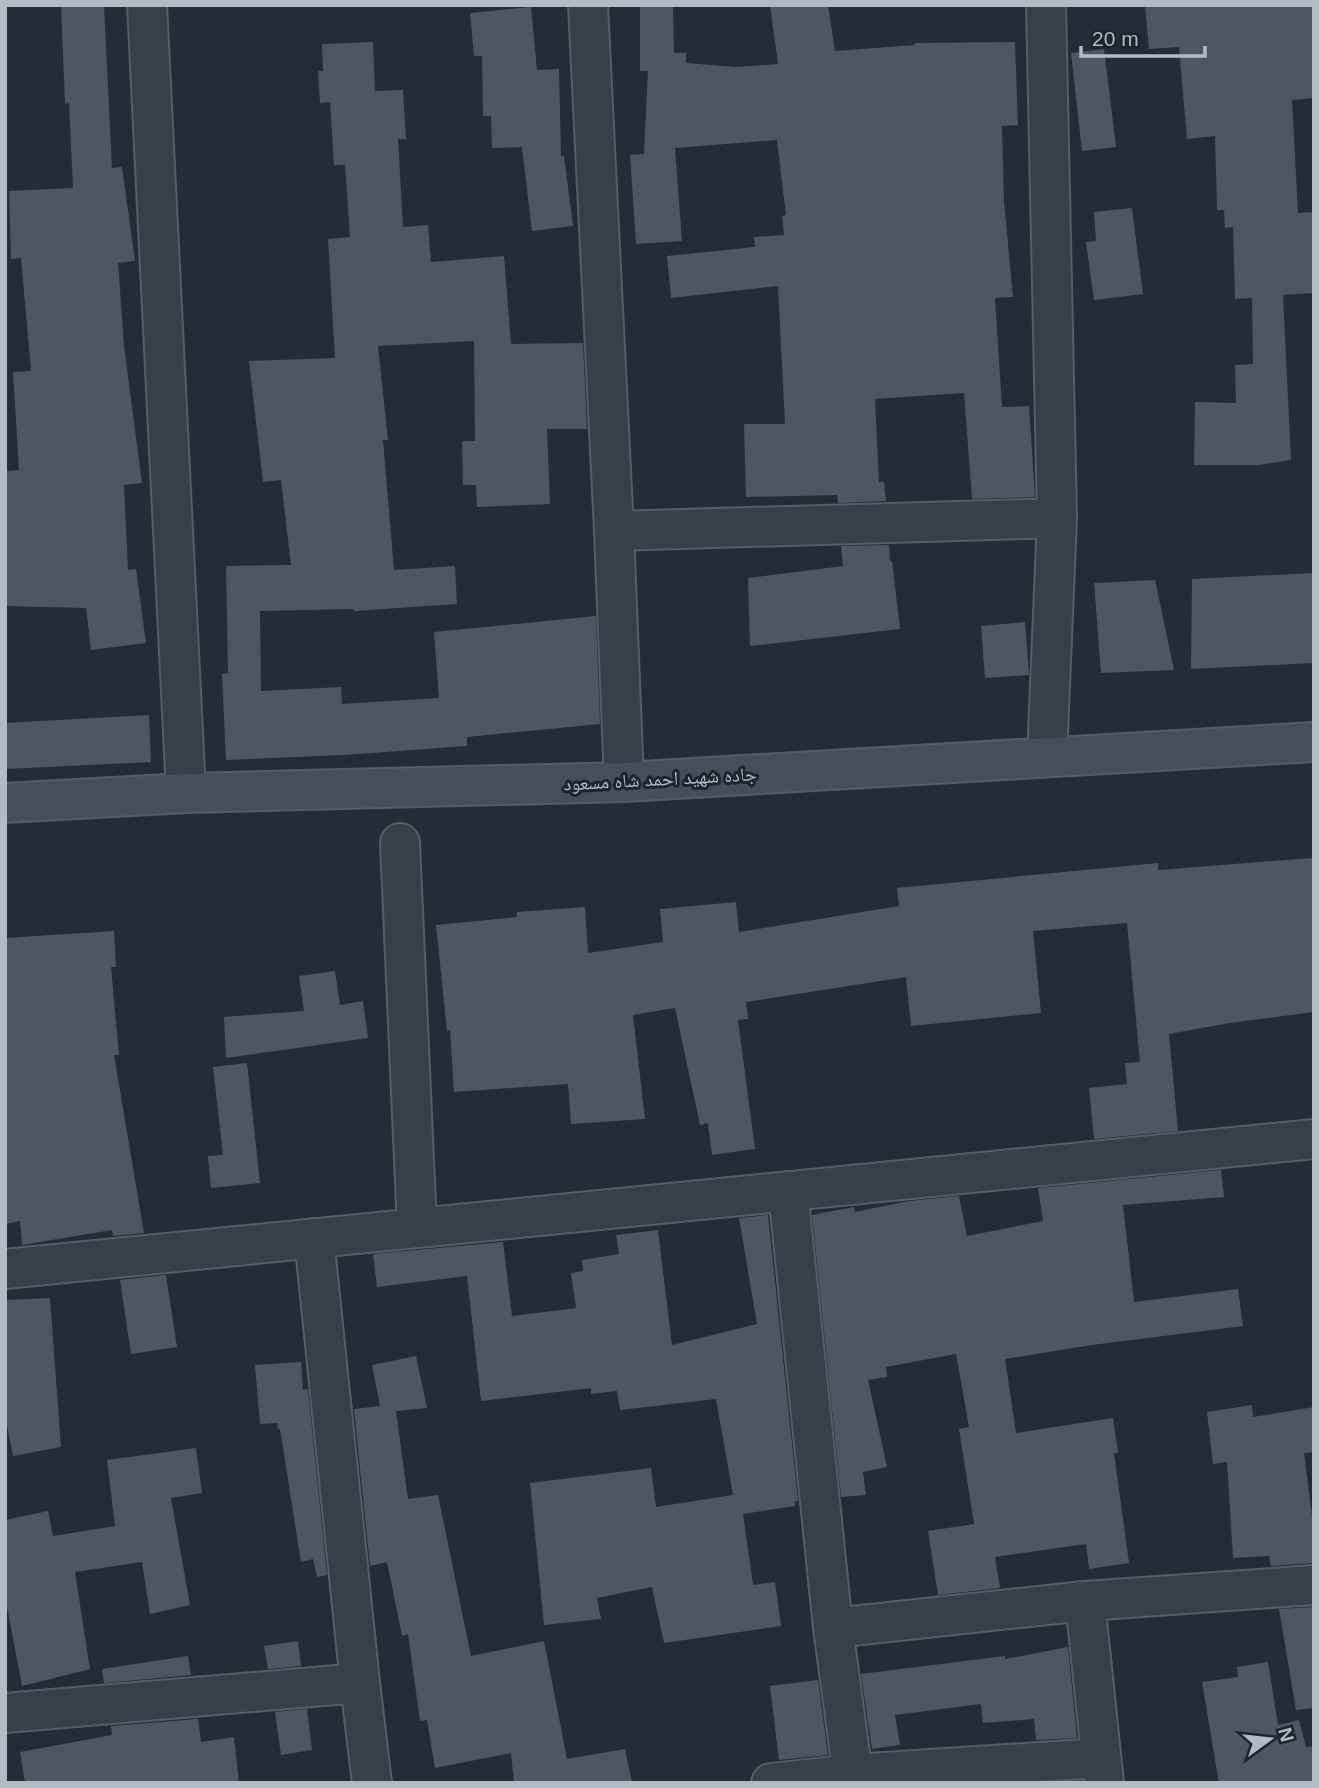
<svg xmlns="http://www.w3.org/2000/svg" width="1319" height="1788" font-family="Helvetica,'Noto Naskh Arabic',sans-serif">
<style>
.building{fill:#4c5763}
.lines{fill:none;stroke-linecap:round;stroke-linejoin:round}
.street-casing{stroke:#555d66;stroke-width:42}
.secondary-casing{stroke:#555d66;stroke-width:42}
.street{stroke:#373f48;stroke-width:38}
.secondary{stroke:#454e5b;stroke-width:38}
.labels{text-anchor:middle;dominant-baseline:central;stroke-width:6;stroke-linejoin:round;paint-order:stroke}
.street-label{font-size:19px;fill:#b2bac4;stroke:#1c242d}
</style>
<rect width="100%" height="100%" fill="#232d38"/>
<!-- building -->
<path class="building" d="M 61,5 L 104,5 L 112,168 L 122,167 L 135,261 L 118,263 L 124,346 L 142,483 L 124,485 L 128,570 L 136,569 L 146,643 L 91,650 L 86,608 L 5,606 L 5,471 L 19,470 L 13,372 L 31,371 L 21,258 L 11,259 L 9,191 L 73,188 L 69,103 L 65,104 Z
M 640,5 L 673,5 L 674,53 L 686,53 L 686,63 L 736,67 L 778,64 L 770,5 L 828,5 L 835,51 L 915,45 L 915,43 L 1015,42 L 1018,125 L 1002,126 L 1004,202 L 1013,297 L 995,298 L 1002,407 L 1029,406 L 1035,497 L 972,499 L 964,393 L 875,399 L 879,482 L 884,482 L 886,501 L 838,503 L 837,495 L 746,497 L 744,424 L 785,424 L 778,286 L 671,298 L 667,256 L 755,247 L 754,237 L 784,235 L 782,216 L 786,215 L 777,140 L 675,148 L 682,241 L 636,244 L 630,155 L 644,154 L 648,71 L 640,71 Z
M 1145,5 L 1314,5 L 1314,98 L 1292,100 L 1298,213 L 1314,212 L 1314,293 L 1283,295 L 1291,460 L 1259,465 L 1194,465 L 1195,402 L 1236,403 L 1235,365 L 1253,364 L 1252,298 L 1235,299 L 1233,227 L 1225,228 L 1224,210 L 1217,210 L 1215,136 L 1187,139 L 1179,47 L 1149,49 Z
M 531,7 L 537,70 L 559,69 L 561,156 L 564,156 L 573,226 L 532,231 L 522,147 L 492,148 L 491,116 L 483,116 L 482,56 L 474,56 L 470,13 Z
M 373,42 L 375,91 L 403,90 L 406,139 L 398,139 L 403,227 L 428,225 L 431,262 L 504,256 L 511,344 L 583,343 L 587,429 L 547,429 L 550,504 L 477,507 L 476,485 L 463,485 L 462,441 L 475,441 L 474,341 L 378,346 L 388,440 L 383,440 L 394,570 L 455,566 L 457,604 L 354,611 L 354,609 L 260,611 L 261,691 L 341,687 L 342,704 L 439,698 L 434,632 L 596,616 L 600,724 L 467,737 L 467,746 L 344,755 L 226,760 L 222,674 L 228,673 L 226,566 L 291,565 L 281,480 L 263,482 L 249,361 L 335,358 L 328,239 L 350,237 L 345,165 L 334,165 L 330,102 L 320,103 L 318,71 L 323,71 L 322,44 Z
M 1104,49 L 1116,147 L 1082,151 L 1071,53 Z
M 1132,208 L 1143,294 L 1094,300 L 1086,242 L 1096,241 L 1094,212 Z
M 889,545 L 890,561 L 892,561 L 900,629 L 750,646 L 748,578 L 843,566 L 841,546 Z
M 1314,573 L 1314,663 L 1191,669 L 1192,579 Z
M 1155,580 L 1174,670 L 1101,673 L 1094,583 Z
M 1025,622 L 1029,675 L 985,678 L 981,626 Z
M 149,715 L 151,762 L 5,769 L 5,723 Z
M 1312,858 L 1314,881 L 1314,1012 L 1230,1023 L 1169,1034 L 1178,1131 L 1094,1139 L 1089,1088 L 1127,1084 L 1125,1063 L 1140,1062 L 1127,923 L 1033,931 L 1041,1013 L 911,1026 L 906,977 L 746,1002 L 748,1019 L 738,1020 L 755,1149 L 712,1155 L 708,1123 L 700,1125 L 675,1008 L 633,1015 L 645,1119 L 571,1124 L 568,1084 L 454,1092 L 450,1030 L 447,1031 L 436,925 L 517,917 L 517,912 L 585,907 L 588,953 L 663,942 L 660,909 L 736,902 L 739,932 L 899,906 L 897,888 L 1158,863 L 1158,870 Z
M 114,931 L 116,967 L 111,967 L 119,1055 L 114,1055 L 144,1233 L 113,1236 L 112,1230 L 22,1245 L 20,1221 L 5,1224 L 5,938 Z
M 335,971 L 340,1005 L 363,1001 L 368,1038 L 226,1058 L 224,1017 L 304,1011 L 299,976 Z
M 247,1063 L 260,1183 L 211,1188 L 208,1156 L 223,1155 L 213,1067 Z
M 1221,1170 L 1224,1197 L 1123,1205 L 1134,1302 L 1238,1289 L 1243,1326 L 1092,1345 L 1005,1359 L 1016,1433 L 1113,1418 L 1118,1453 L 1114,1453 L 1129,1563 L 1089,1569 L 1086,1544 L 995,1557 L 1000,1588 L 938,1595 L 928,1531 L 974,1524 L 959,1429 L 969,1427 L 956,1354 L 886,1367 L 887,1377 L 868,1380 L 887,1467 L 863,1472 L 866,1495 L 841,1497 L 812,1215 L 854,1207 L 855,1212 L 909,1201 L 959,1196 L 967,1236 L 1043,1221 L 1038,1188 Z
M 768,1215 L 798,1501 L 795,1501 L 795,1506 L 743,1514 L 753,1585 L 775,1582 L 781,1626 L 664,1643 L 652,1587 L 597,1598 L 601,1619 L 544,1625 L 530,1483 L 651,1468 L 656,1507 L 733,1495 L 716,1399 L 620,1410 L 617,1391 L 591,1394 L 591,1388 L 481,1401 L 467,1276 L 377,1287 L 373,1254 L 503,1242 L 512,1316 L 576,1308 L 571,1273 L 583,1271 L 582,1260 L 619,1254 L 616,1235 L 658,1230 L 672,1345 L 757,1324 L 739,1218 Z
M 166,1275 L 177,1347 L 131,1354 L 120,1280 Z
M 50,1298 L 61,1447 L 13,1456 L 5,1416 L 5,1300 Z
M 416,1356 L 427,1408 L 396,1411 L 408,1499 L 438,1495 L 471,1656 L 544,1641 L 567,1759 L 625,1749 L 632,1783 L 514,1783 L 511,1753 L 435,1768 L 427,1720 L 420,1721 L 408,1634 L 402,1636 L 387,1562 L 370,1566 L 354,1409 L 380,1406 L 372,1365 Z
M 301,1362 L 303,1390 L 308,1389 L 327,1575 L 317,1577 L 313,1559 L 301,1562 L 280,1429 L 278,1429 L 277,1423 L 260,1424 L 255,1365 Z
M 1252,1405 L 1253,1417 L 1314,1407 L 1314,1452 L 1304,1453 L 1314,1532 L 1314,1563 L 1271,1566 L 1269,1556 L 1233,1558 L 1227,1462 L 1213,1464 L 1207,1412 Z
M 196,1448 L 202,1493 L 171,1498 L 190,1605 L 150,1614 L 142,1562 L 75,1572 L 90,1669 L 22,1686 L 5,1596 L 5,1520 L 48,1511 L 53,1536 L 115,1526 L 107,1460 Z
M 1314,1607 L 1314,1708 L 1296,1710 L 1279,1609 Z
M 298,1641 L 301,1666 L 268,1669 L 264,1646 Z
M 1068,1647 L 1077,1738 L 1036,1740 L 1034,1719 L 983,1723 L 981,1704 L 895,1715 L 900,1745 L 872,1749 L 861,1674 L 1005,1656 L 1005,1659 Z
M 188,1656 L 191,1675 L 104,1683 L 102,1669 Z
M 1268,1662 L 1278,1725 L 1299,1720 L 1306,1747 L 1314,1746 L 1314,1783 L 1219,1783 L 1202,1682 L 1238,1677 L 1237,1667 Z
M 818,1680 L 828,1755 L 779,1760 L 770,1686 Z
M 307,1709 L 312,1750 L 281,1755 L 275,1712 Z
M 198,1719 L 201,1742 L 234,1737 L 239,1783 L 25,1783 L 20,1752 L 112,1735 L 111,1726 Z"/>
<g class="lines">
<!-- street casing -->
<g class="street-casing">
<path id="street" d="M 147,5 L 186,793
M 588,5 L 614,531 L 624,782
M 1046,5 L 1057,518 L 1047,757
M 614,531 L 1057,518
M 400,843 L 417,1228
M 788,1191 L 833,1628 L 854,1783
M 314,1238 L 360,1683 L 372,1783
M 5,1269 L 1314,1139
M 1085,1601 L 1104,1783
M 833,1628 L 1085,1601 L 1314,1585
M 5,1713 L 360,1683
M 771,1783 L 853,1774 L 1101,1758"/>
</g>
<!-- secondary casing -->
<g class="secondary-casing">
<path id="secondary" d="M 5,803 L 186,793 L 624,782 L 1314,742"/>
</g>
<!-- street -->
<use href="#street" class="street"/>
<!-- secondary -->
<use href="#secondary" class="secondary"/>
</g>
<g class="labels">
<!-- street labels -->
<g class="street-label">
<text transform="translate(660 779) rotate(-3)">جاده شهيد احمد شاه مسعود</text>
</g>
</g>
<!-- border -->
<rect width="1319" height="1788" fill="none" stroke="#b2bac4" stroke-width="14"/>
<!-- north arrow -->
<g transform="translate(1270 1739) rotate(75)" stroke="#1c242d" stroke-width="5" paint-order="stroke">
<path d="M0-5L12 26L0 18L-12 26Z" fill="#b2bac4"/>
<text y="-10" font-size="19" font-weight="bold" text-anchor="middle" fill="#b2bac4">N</text>
</g>
<!-- scale -->
<path d="M1081 46v10h124v-10" fill="none" stroke="#b2bac4" stroke-width="3.5"/>
<text x="1092" y="46" font-size="21" fill="#b2bac4" stroke="#1c242d" stroke-width="5" paint-order="stroke">20 m</text>
</svg>
